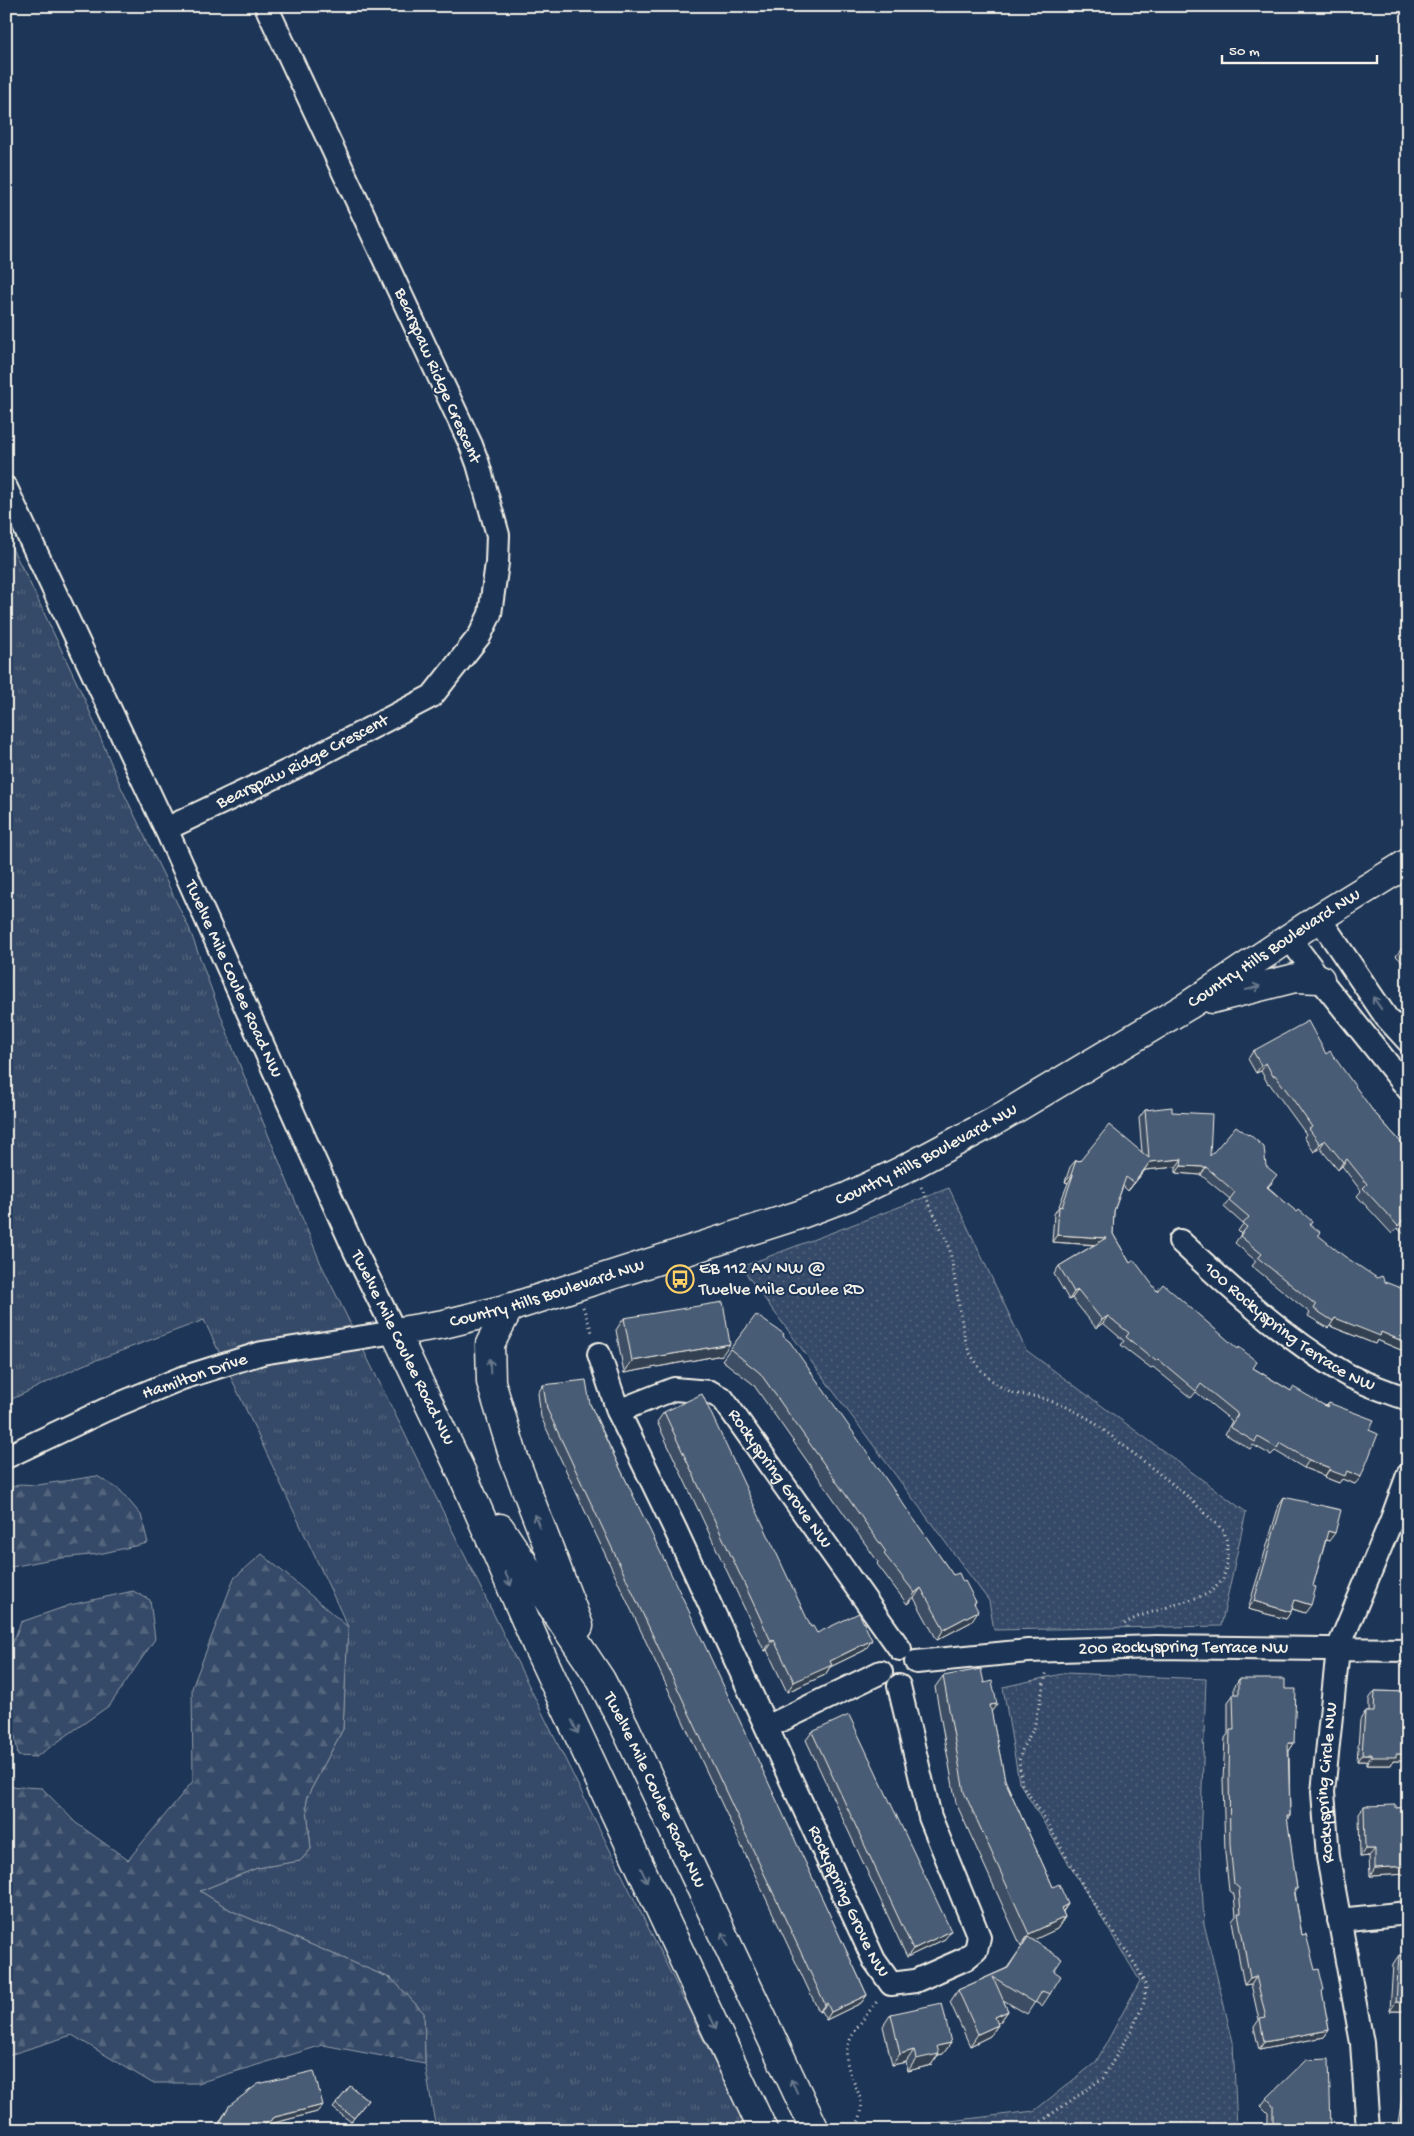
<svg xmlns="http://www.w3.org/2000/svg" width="1414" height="2136" font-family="'Gochi Hand',sans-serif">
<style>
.grass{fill:url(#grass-tufts);stroke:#949ea8}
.forest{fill:url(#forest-firs);stroke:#949ea8}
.park{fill:url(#park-dots);stroke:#949ea8}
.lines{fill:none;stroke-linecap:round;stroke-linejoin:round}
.minor-casing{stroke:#f4f1e8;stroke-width:26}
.major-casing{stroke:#f4f1e8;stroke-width:31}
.path{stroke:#f4f1e8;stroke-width:3;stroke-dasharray:1 4;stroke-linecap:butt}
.minor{stroke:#1d3557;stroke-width:22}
.major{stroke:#1d3557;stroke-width:28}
.wall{fill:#3e4e64;stroke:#f4f1e8}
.shaded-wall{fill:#324051;stroke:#f4f1e8}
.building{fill:#485b74;stroke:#f4f1e8}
.oneway{stroke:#68778a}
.labels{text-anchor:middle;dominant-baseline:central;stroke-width:4;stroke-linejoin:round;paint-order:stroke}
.street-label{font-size:18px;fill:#f4f1e8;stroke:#1d3557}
.poi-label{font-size:18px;fill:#f4f1e8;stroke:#1d3557;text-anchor:start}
</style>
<defs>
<pattern id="grass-tufts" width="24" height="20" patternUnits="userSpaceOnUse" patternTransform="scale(1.25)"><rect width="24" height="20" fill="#354a67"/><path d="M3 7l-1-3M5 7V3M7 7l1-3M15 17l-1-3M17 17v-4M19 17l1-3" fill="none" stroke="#53657d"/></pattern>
<pattern id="forest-firs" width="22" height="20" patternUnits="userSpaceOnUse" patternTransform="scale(1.25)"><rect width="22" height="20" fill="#354a67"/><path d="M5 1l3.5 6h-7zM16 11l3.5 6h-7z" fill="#53657d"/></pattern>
<pattern id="park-dots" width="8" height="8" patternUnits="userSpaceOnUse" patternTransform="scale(1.25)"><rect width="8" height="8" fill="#354a67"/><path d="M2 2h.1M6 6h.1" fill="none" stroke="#53657d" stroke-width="1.8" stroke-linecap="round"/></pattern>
</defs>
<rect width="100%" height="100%" fill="#1d3557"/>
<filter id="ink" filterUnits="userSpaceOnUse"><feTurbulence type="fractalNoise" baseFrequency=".02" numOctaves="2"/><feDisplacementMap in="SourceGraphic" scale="10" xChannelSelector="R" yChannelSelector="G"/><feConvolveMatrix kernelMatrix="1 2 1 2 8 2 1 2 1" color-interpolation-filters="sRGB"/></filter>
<g filter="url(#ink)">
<!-- grass -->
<path class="grass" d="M 6,537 L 28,579 L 85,700 L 120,785 L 189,928 L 234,1051 L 321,1264 L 748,2130 L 436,2130 L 425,2064 L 424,2013 L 392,1979 L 232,1911 L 200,1891 L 257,1868 L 300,1861 L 311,1849 L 306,1799 L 343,1729 L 348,1627 L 204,1320 L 83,1365 L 6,1402 Z"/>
<!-- forest -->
<path class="forest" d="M 97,1476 L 120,1490 L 141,1515 L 148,1543 L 99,1554 L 52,1559 L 6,1568 L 6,1490 L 20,1484 L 38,1485 Z
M 262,1554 L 348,1627 L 343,1729 L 306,1799 L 311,1849 L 300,1861 L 257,1868 L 200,1891 L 232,1911 L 392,1979 L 424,2013 L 425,2064 L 323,2045 L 198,2083 L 152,2083 L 72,2035 L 6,2056 L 6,1786 L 42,1788 L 76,1823 L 128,1860 L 193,1781 L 192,1688 L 234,1578 Z
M 133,1591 L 150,1600 L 155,1639 L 110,1705 L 36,1757 L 18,1756 L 6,1673 L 6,1660 L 21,1622 L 70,1605 Z"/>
<!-- park -->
<path class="park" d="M 949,1188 L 1026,1350 L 1246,1512 L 1221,1626 L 994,1630 L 989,1601 L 741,1267 Z
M 1066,1673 L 1206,1679 L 1200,1844 L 1204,1924 L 1233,2042 L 1237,2130 L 875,2130 L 1034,2111 L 1096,2062 L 1140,1981 L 1019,1782 L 1003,1687 Z"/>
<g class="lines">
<!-- minor casing -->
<g class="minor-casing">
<g id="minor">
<path id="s1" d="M 6,488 L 166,829 L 355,1251 L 395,1332 L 262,1353 L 182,1378 L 105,1410 L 6,1457"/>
<path id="s2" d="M 166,829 L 294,768 L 432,696 L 480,635 L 490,614 L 497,563 L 498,535 L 478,464 L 471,445 L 266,6"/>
<path d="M 1319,918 L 1386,1017 L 1408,1041"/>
<path d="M 1289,938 L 1320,979 L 1408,1089"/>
<path id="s3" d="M 1180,1241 C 1231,1289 1284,1337 1344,1373 C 1363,1384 1387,1391 1408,1399"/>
<path id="s4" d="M 599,1354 L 618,1411 L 676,1531 L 874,1960 L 891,1984 L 915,1981 L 965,1959 L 976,1950 L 979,1937 L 930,1817 L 899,1686"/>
<path id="s5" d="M 618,1411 L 674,1389 L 710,1392 L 723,1399 L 900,1649"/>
<path id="s6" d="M 916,1662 L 1028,1651 L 1156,1647 L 1408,1650"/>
<path d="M 767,1727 L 881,1672"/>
<path d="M 1339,1920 L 1408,1913"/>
<path id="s7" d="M 1368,2130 L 1362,2043 L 1328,1857 L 1323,1792 L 1338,1649 L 1392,1519 L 1408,1475"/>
</g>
</g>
<!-- major casing -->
<g class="major-casing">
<g id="major">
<path d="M 1212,999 L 1295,978 L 1320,979"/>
<path d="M 509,1308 L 490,1344 L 491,1382 L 514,1458 L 579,1626"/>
<path id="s8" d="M 500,1528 L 601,1680 L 625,1727 L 815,2130"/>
<path id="s9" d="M 763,2130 L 537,1646 L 461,1471 L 395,1332 L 444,1324 L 509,1308 L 799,1215 L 847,1197 L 901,1171 L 993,1122 L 1189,1005 L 1319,918 L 1408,863"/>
</g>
</g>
<!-- path -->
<path class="path" d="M 921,1187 L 949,1245 L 964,1335 L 969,1352 L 981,1370 L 996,1384 L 1011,1393 L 1039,1397 L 1065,1406 L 1091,1420 L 1185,1494 L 1224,1531 L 1227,1543 L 1227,1563 L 1223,1580 L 1208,1594 L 1137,1617 L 1121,1626
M 583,1307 L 593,1335
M 853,2130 C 877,2100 842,2080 847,2049 C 849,2035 869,2012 878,2000
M 1029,2130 L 1103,2078 L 1132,2029 L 1144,2003 L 1146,1986 L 1137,1967 L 1090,1898 L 1040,1811 L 1022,1785 L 1019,1761 L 1023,1747 L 1034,1728 L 1047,1670"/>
<!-- minor -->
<use href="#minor" class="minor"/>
<!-- major -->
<use href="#major" class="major"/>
</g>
<!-- wall -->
<path class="wall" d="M 1408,943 L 1408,967 L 1396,956 L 1402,948 Z
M 1253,1051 L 1326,1054 L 1373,1111 L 1408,1150 L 1408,1233 L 1405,1235 L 1397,1228 L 1392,1234 L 1357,1196 L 1361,1191 L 1342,1166 L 1338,1170 L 1320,1148 L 1314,1152 L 1304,1137 L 1306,1134 L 1269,1083 L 1268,1084 L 1261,1071 L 1256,1073 L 1248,1059 Z
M 1145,1110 L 1172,1112 L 1210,1156 L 1266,1166 L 1272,1183 L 1268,1187 L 1310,1224 L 1401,1350 L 1377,1340 L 1375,1344 L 1330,1326 L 1328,1328 L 1308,1316 L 1310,1313 L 1252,1266 L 1256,1261 L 1235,1243 L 1241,1234 L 1238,1231 L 1243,1224 L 1224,1207 L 1230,1199 L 1201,1175 L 1176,1173 L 1176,1167 L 1145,1170 L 1128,1191 L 1123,1186 L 1114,1211 L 1113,1234 L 1130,1263 L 1157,1291 L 1253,1368 L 1291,1391 L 1326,1406 L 1329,1403 L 1369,1430 L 1355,1484 L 1342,1479 L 1339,1483 L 1324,1477 L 1325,1476 L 1304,1468 L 1275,1451 L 1271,1455 L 1253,1445 L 1250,1449 L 1225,1434 L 1232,1421 L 1196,1392 L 1191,1398 L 1153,1367 L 1151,1368 L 1121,1345 L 1124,1341 L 1103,1323 L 1096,1328 L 1072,1298 L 1069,1300 L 1054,1274 L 1059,1266 L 1094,1245 L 1052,1242 L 1054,1214 L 1059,1206 L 1068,1183 L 1065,1182 L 1070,1167 L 1076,1160 L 1080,1161 L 1142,1152 L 1139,1118 Z
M 624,1318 L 722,1355 L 624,1373 L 616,1330 Z
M 783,1336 L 953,1575 L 963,1582 L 976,1602 L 974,1604 L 971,1622 L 937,1640 L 914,1598 L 907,1604 L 877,1564 L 878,1562 L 753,1384 L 722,1360 L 730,1349 Z
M 543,1385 L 590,1404 L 867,1995 L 861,2003 L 826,2020 L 821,2011 L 819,2012 L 541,1417 L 538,1393 Z
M 664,1412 L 811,1627 L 817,1633 L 865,1650 L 830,1667 L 825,1675 L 787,1692 L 767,1650 L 765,1651 L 763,1648 L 657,1422 Z
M 1284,1497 L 1329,1541 L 1326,1540 L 1305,1613 L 1292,1609 L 1286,1619 L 1248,1609 L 1279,1505 Z
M 1408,1572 L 1408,1602 L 1404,1602 Z
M 943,1676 L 991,1712 L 1005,1780 L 1053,1887 L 1068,1904 L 1063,1912 L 1065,1917 L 1057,1929 L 1033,1940 L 1054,1971 L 1050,1994 L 1042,2006 L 1035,2002 L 1027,2014 L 1003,2000 L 1008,2011 L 1000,2022 L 997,2023 L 998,2025 L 990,2036 L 970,2046 L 950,2002 L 958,1990 L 1007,1968 L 1023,1945 L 1021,1946 L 956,1803 L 935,1687 Z
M 1239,1679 L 1285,1689 L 1294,1743 L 1289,1751 L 1290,1816 L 1287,1820 L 1297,1889 L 1295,1892 L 1302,1935 L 1322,1993 L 1329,2030 L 1324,2037 L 1259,2050 L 1254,2027 L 1259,2020 L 1251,1984 L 1244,1985 L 1232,1921 L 1236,1916 L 1234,1895 L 1229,1891 L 1225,1853 L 1223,1779 L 1225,1738 L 1228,1734 L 1228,1702 L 1234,1694 L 1234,1687 Z
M 1375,1691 L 1408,1692 L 1408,1761 L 1393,1761 L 1391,1765 L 1366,1765 L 1366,1761 L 1357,1761 L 1360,1720 L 1365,1712 L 1369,1712 L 1369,1699 Z
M 812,1732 L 945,1939 L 907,1957 L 806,1740 Z
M 1364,1806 L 1396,1808 L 1408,1807 L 1408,1874 L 1370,1876 L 1369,1856 L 1360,1857 L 1359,1813 Z
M 1408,1948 L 1408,2019 L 1405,2019 L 1405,2011 L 1390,2011 L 1393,1964 L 1399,1955 L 1403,1956 L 1404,1954 Z
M 891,2014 L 951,2043 L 943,2054 L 938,2055 L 931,2065 L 908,2071 L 906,2062 L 892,2065 L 883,2026 Z
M 1408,2084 L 1408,2130 L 1397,2130 L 1403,2091 Z
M 350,2086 L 368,2100 L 351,2122 L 333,2108 Z
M 1267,2098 L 1331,2130 L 1268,2130 L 1268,2113 L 1261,2106 Z
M 323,2105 L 317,2112 L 270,2124 L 262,2130 L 215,2130 L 229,2106 Z"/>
<!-- shaded-wall -->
<path class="shaded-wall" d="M 1266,1063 L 1261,1071 L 1256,1073 L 1261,1066 Z
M 1325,1140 L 1320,1148 L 1314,1152 L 1320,1144 Z
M 1182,1159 L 1176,1167 L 1145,1170 L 1128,1191 L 1150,1162 Z
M 1347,1159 L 1342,1166 L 1338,1170 L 1343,1162 Z
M 1181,1166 L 1206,1167 L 1201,1175 L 1176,1173 Z
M 1071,1175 L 1073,1175 L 1068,1183 L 1065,1182 Z
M 1057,1235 L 1106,1238 L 1100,1245 L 1052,1242 Z
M 1078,1290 L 1072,1298 L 1069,1300 L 1074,1292 Z
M 1108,1316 L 1103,1323 L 1096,1328 L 1102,1320 Z
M 1335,1318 L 1381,1332 L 1407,1343 L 1401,1350 L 1377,1340 L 1375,1344 L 1330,1326 Z
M 730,1344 L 722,1355 L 624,1373 L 632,1361 Z
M 1309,1460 L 1330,1468 L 1325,1476 L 1304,1468 Z
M 1329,1470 L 1347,1471 L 1361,1477 L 1355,1484 L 1342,1479 L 1339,1483 L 1324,1477 Z
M 1328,1531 L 1335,1533 L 1329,1541 L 1323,1539 Z
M 921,1588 L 914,1598 L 907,1604 L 915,1593 Z
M 1408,1597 L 1408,1602 L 1404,1602 Z
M 1295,1600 L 1311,1605 L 1305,1613 L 1290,1608 Z
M 1254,1601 L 1291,1612 L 1286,1619 L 1248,1609 Z
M 978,1611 L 971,1622 L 937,1640 L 944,1629 Z
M 774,1640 L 767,1650 L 765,1651 L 771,1641 Z
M 872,1640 L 865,1650 L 830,1667 L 825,1675 L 787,1692 L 794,1682 L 830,1661 Z
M 997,1704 L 989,1715 L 990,1705 Z
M 1288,1743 L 1294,1743 L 1289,1751 L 1283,1751 Z
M 1362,1754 L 1371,1754 L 1366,1761 L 1357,1761 Z
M 1396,1754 L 1408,1754 L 1408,1761 L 1393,1761 L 1391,1765 L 1366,1765 L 1371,1757 Z
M 1365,1849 L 1375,1849 L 1369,1856 L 1360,1857 Z
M 1408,1866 L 1408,1874 L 1370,1876 L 1375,1868 Z
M 1068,1904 L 1060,1915 L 1061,1908 Z
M 1065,1917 L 1057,1929 L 1021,1946 L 1029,1934 Z
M 951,1931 L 945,1939 L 907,1957 L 913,1949 Z
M 1256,1976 L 1251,1984 L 1244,1985 L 1250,1978 Z
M 867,1995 L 861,2003 L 826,2020 L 831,2012 Z
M 1396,2002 L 1408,2003 L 1408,2008 L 1405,2011 L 1390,2011 Z
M 827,2003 L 821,2011 L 819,2012 L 825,2004 Z
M 1008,2011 L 1000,2022 L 987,2028 L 995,2017 Z
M 998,2025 L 990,2036 L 970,2046 L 978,2034 Z
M 1329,2030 L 1324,2037 L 1259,2050 L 1264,2042 Z
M 951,2043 L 943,2054 L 938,2055 L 931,2065 L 908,2071 L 916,2059 L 937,2046 Z
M 914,2050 L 906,2062 L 892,2065 L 900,2054 Z
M 323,2105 L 317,2112 L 270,2124 L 262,2130 L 258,2130 L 275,2117 Z
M 1402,2122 L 1407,2123 L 1402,2130 L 1397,2130 Z"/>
<!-- building -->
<path class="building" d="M 1408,943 L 1408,954 L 1402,948 Z
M 1308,1021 L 1326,1054 L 1330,1051 L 1373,1111 L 1408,1150 L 1408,1225 L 1403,1220 L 1398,1226 L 1363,1188 L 1367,1184 L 1347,1159 L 1343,1162 L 1325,1140 L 1320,1144 L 1309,1129 L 1312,1127 L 1292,1098 L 1275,1075 L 1273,1076 L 1266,1063 L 1261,1066 L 1253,1051 Z
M 1172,1107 L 1172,1112 L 1212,1114 L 1210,1156 L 1236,1126 L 1248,1135 L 1249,1134 L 1264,1147 L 1266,1166 L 1277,1175 L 1267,1187 L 1297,1212 L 1299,1210 L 1312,1221 L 1310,1224 L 1320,1232 L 1318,1235 L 1344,1256 L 1377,1278 L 1382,1276 L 1385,1282 L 1408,1291 L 1408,1340 L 1407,1343 L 1381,1332 L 1380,1336 L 1335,1318 L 1333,1321 L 1314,1309 L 1316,1305 L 1258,1258 L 1262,1254 L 1240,1236 L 1247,1227 L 1243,1224 L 1249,1217 L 1229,1200 L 1235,1192 L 1206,1167 L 1181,1166 L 1182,1159 L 1150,1162 L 1134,1183 L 1126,1177 L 1114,1211 L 1113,1234 L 1130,1263 L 1134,1260 L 1157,1291 L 1163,1284 L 1238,1349 L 1239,1347 L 1257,1362 L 1253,1368 L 1291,1391 L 1293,1387 L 1327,1407 L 1329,1403 L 1374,1420 L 1369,1430 L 1378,1434 L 1361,1477 L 1347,1471 L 1345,1476 L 1329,1470 L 1330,1468 L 1309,1460 L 1280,1443 L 1277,1448 L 1258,1437 L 1255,1442 L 1230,1427 L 1238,1414 L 1201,1384 L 1196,1391 L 1158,1359 L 1156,1361 L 1126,1337 L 1129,1333 L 1108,1316 L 1102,1320 L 1078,1290 L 1074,1292 L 1059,1266 L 1106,1238 L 1057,1235 L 1059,1206 L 1062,1207 L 1073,1175 L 1071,1175 L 1076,1160 L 1080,1161 L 1109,1125 L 1149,1158 L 1145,1110 Z
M 723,1302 L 730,1344 L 632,1361 L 624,1318 Z
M 756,1315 L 784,1334 L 783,1336 L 790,1342 L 953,1575 L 959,1573 L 963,1582 L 965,1581 L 976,1602 L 974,1603 L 978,1611 L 944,1629 L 921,1588 L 915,1593 L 884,1554 L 886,1552 L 760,1373 L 730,1349 Z
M 586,1380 L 590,1404 L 606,1439 L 687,1607 L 867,1995 L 831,2012 L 827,2003 L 825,2004 L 547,1409 L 543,1385 Z
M 702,1394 L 811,1627 L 813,1626 L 817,1633 L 859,1613 L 872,1640 L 830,1661 L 832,1665 L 794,1682 L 774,1640 L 771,1641 L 770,1639 L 664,1412 Z
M 1284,1497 L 1341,1510 L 1335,1533 L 1328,1531 L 1313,1586 L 1316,1587 L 1311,1605 L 1295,1600 L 1291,1612 L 1254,1601 Z
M 981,1669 L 984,1683 L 992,1681 L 997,1704 L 990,1705 L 1005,1780 L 1053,1887 L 1059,1884 L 1068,1904 L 1061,1908 L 1065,1917 L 1029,1934 L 964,1792 L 943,1676 Z
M 1239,1679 L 1285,1679 L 1285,1689 L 1296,1689 L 1294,1743 L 1288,1743 L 1290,1816 L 1287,1816 L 1297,1889 L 1294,1889 L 1302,1935 L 1306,1934 L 1315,1970 L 1319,1969 L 1324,1990 L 1322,1991 L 1329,2030 L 1264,2042 L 1260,2019 L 1266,2018 L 1256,1976 L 1250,1978 L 1238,1913 L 1241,1913 L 1239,1888 L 1234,1884 L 1230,1845 L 1229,1771 L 1230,1730 L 1234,1730 L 1233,1694 L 1239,1694 Z
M 1375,1691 L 1408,1692 L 1408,1754 L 1396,1754 L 1396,1757 L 1371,1757 L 1371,1754 L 1362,1754 L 1365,1712 L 1374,1712 Z
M 849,1715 L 951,1931 L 913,1949 L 812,1732 Z
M 1396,1805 L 1396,1808 L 1408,1807 L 1408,1866 L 1375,1868 L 1375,1849 L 1365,1849 L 1364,1806 Z
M 1028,1937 L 1062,1959 L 1054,1971 L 1061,1976 L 1050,1994 L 1042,1991 L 1035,2003 L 993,1977 L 1008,2011 L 995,2017 L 998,2025 L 978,2034 L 958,1990 L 1008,1968 Z
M 1399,1955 L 1408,1956 L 1408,2003 L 1396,2002 Z
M 942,2003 L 951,2043 L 937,2046 L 939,2054 L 916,2059 L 914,2050 L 900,2054 L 891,2014 Z
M 1329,2059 L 1331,2130 L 1273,2130 L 1273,2105 L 1267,2098 L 1306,2060 Z
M 314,2071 L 323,2105 L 275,2117 L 258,2130 L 216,2130 L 229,2106 L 258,2084 Z
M 350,2086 L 368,2100 L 354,2118 L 336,2104 Z
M 1408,2086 L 1408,2130 L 1406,2130 L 1407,2123 L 1402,2122 Z"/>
<!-- one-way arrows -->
<defs><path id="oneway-shaft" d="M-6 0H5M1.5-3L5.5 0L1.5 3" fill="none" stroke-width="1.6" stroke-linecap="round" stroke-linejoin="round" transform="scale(1.25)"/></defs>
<g class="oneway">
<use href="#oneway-shaft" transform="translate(1253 988) rotate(-15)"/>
<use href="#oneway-shaft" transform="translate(1377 1003) rotate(-125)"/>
<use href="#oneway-shaft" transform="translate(490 1366) rotate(-92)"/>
<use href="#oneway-shaft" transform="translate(537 1521) rotate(-112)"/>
<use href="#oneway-shaft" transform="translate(508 1579) rotate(66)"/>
<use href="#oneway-shaft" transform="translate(575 1727) rotate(65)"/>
<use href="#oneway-shaft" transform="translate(644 1875) rotate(65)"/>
<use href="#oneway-shaft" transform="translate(725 1939) rotate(-115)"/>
<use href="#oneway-shaft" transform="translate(713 2022) rotate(65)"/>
<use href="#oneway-shaft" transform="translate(794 2086) rotate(-115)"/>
</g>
</g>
<!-- icons -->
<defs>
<g id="bus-ring" transform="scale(1.4375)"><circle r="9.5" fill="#1d3557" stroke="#ffd166" stroke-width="1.5"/><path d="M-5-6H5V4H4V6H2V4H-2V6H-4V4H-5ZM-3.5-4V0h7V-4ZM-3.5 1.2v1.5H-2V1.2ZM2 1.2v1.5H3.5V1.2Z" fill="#ffd166"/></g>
</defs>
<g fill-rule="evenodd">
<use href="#bus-ring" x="680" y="1279"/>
</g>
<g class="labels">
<!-- street labels -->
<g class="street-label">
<text transform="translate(437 376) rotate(66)">Bearspaw Ridge Crescent</text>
<text stroke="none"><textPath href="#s2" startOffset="152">Bearspaw Ridge Crescent</textPath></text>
<text stroke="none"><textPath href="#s9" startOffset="1846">Country Hills Boulevard NW</textPath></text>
<text stroke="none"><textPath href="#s1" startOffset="541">Twelve Mile Coulee Road NW</textPath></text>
<text stroke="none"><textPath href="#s9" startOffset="1441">Country Hills Boulevard NW</textPath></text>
<text stroke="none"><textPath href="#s9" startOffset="1036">Country Hills Boulevard NW</textPath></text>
<text stroke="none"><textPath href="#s3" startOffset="140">100 Rockyspring Terrace NW</textPath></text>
<text transform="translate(402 1348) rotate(64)">Twelve Mile Coulee Road NW</text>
<text transform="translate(195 1377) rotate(-19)">Hamilton Drive</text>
<text stroke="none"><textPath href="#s5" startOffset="209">Rockyspring Grove NW</textPath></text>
<text stroke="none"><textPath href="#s6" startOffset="268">200 Rockyspring Terrace NW</textPath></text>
<text stroke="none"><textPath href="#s7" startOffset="351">Rockyspring Circle NW</textPath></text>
<text stroke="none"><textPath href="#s8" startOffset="305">Twelve Mile Coulee Road NW</textPath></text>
<text stroke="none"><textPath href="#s4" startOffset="602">Rockyspring Grove NW</textPath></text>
</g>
<!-- poi labels -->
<g class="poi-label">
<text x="699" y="1269">EB 112 AV NW @<tspan x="699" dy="21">Twelve Mile Coulee RD</tspan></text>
</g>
</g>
<!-- margin -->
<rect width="1414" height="2136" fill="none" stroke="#1d3557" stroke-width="25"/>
<rect x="12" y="12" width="1389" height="2111" fill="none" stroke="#f4f1e8" stroke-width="2" filter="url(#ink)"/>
<!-- scale -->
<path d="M1222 55v8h155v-8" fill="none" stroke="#f4f1e8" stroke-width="2.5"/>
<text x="1229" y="55" font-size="15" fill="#f4f1e8" stroke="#1d3557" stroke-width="4" paint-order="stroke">50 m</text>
</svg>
